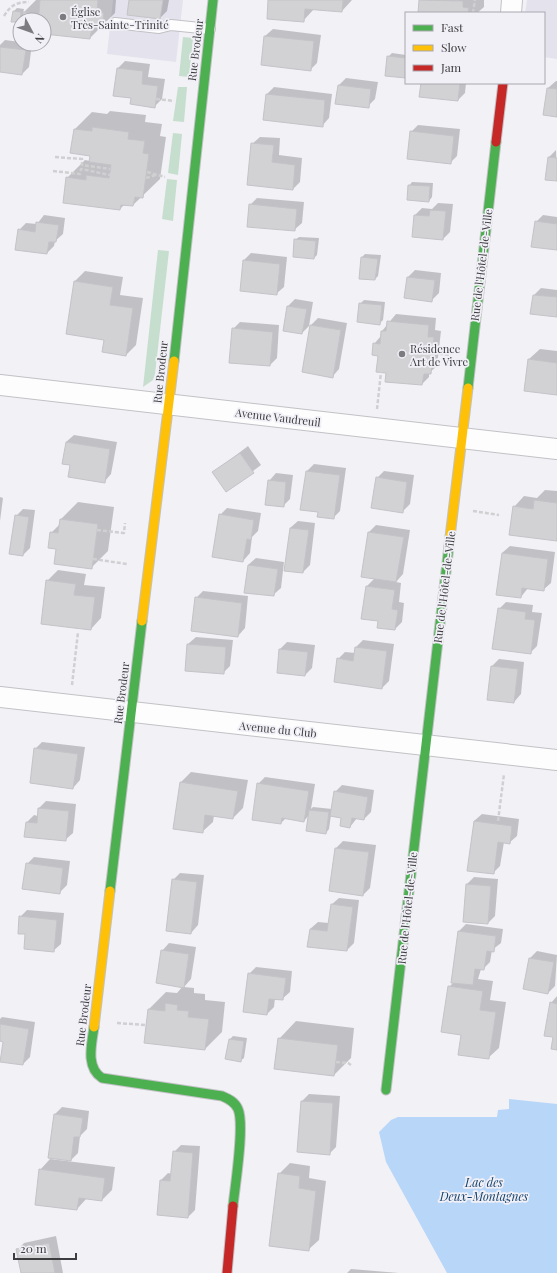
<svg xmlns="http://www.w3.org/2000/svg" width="557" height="1273" font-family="'Playfair Display',serif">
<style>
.built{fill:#e4e2ed}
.green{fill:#c6decd}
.water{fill:#b8d6f8}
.shadow{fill:#0003}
.building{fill:#d2d2d5;stroke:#c4c3c7}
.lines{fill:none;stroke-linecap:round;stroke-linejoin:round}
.lane-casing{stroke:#c2c1c5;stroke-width:12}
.street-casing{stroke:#c2c1c5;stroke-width:22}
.fast-casing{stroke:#c2c1c5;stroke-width:11}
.slow-casing{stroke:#c2c1c5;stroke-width:11}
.jam-casing{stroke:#c2c1c5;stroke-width:11}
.path{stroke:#d0d0d2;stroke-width:2.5;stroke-dasharray:4 2;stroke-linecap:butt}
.lane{stroke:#fdfdfe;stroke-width:10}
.street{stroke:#fdfdfe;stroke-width:20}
.fast{stroke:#4caf50;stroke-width:9}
.slow{stroke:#ffc107;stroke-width:9}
.jam{stroke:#c62828;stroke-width:9}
.poi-dot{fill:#7c7b7f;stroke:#f1f0f7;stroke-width:1.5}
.labels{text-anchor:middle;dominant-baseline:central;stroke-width:3.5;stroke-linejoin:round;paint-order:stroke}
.poi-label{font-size:11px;fill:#3d3c3f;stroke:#f1f0f7;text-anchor:start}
.street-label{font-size:11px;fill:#3d3c3f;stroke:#f1f0f7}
.water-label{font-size:12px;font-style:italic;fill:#16436e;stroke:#f1f0f7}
</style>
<rect width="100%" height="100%" fill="#f2f1f6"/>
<!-- built -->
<path class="built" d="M 113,0 L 183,0 L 176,62 L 107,54 Z
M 527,0 L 557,0 L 557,59 L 544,57 L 544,13 L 525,13 Z"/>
<!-- green -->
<path class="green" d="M 183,37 L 193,38 L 189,77 L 179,76 Z
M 178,87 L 187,87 L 184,122 L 173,121 Z
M 173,133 L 182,134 L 178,175 L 168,173 Z
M 167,179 L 177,180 L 173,221 L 162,219 Z
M 158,250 L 169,251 L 155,374 L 153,380 L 143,387 Z"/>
<!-- water -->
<path class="water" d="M 509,1099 L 557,1104 L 557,1273 L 447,1273 L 386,1162 L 379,1132 L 391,1120 L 398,1117 L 497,1117 L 498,1110 L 509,1109 Z"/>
<!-- shadow -->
<path class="shadow" d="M 36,0 L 116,0 L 115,13 L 90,38 L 44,33 L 44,20 L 23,20 L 23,18 L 20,20 L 14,11 L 17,8 L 24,9 L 23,13 Z
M 130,0 L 169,0 L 167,11 L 160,18 Z
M 269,0 L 352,0 L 342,11 L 314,9 L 303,21 Z
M 420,0 L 484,0 L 484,7 L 477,13 L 419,13 Z
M 273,29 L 321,35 L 317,63 L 310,70 L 262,65 L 265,36 Z
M 5,40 L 20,42 L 20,44 L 32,44 L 29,67 L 22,74 L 0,71 L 0,45 Z
M 392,53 L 406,55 L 406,77 L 388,57 Z
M 125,61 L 150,64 L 148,77 L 165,79 L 162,99 L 155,106 L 132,98 L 114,95 L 118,68 Z
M 346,78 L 378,82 L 375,99 L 368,106 L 336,103 L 339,85 Z
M 556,81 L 557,81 L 557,116 L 548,88 Z
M 422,83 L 466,83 L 465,93 L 458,100 Z
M 274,87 L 332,94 L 329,118 L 322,126 L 267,94 Z
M 110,111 L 146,115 L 145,122 L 162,124 L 160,136 L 166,137 L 160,179 L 133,205 L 125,204 L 120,209 L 67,178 L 85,160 L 90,161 L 91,155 L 75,129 L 92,112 L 107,114 Z
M 418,125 L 460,129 L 457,156 L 450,163 L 411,132 Z
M 260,137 L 280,138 L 279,155 L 302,158 L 300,182 L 293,189 L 252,144 Z
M 556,150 L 557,180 L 546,179 L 549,157 Z
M 412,182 L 433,183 L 432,197 L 429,201 L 408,199 L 409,186 Z
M 257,198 L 304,202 L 302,223 L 294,230 L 250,205 Z
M 438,203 L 453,204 L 450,232 L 443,239 L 415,215 L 422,208 L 432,209 Z
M 44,215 L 65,218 L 63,234 L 55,241 L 54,246 L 47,253 L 16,249 L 19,230 L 26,223 L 37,224 Z
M 543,215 L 557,217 L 557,249 L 536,222 Z
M 299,237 L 319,238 L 317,255 L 314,258 L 295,240 Z
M 251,253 L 287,257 L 284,287 L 276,294 L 244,260 Z
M 365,254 L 381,255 L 378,276 L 375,279 L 360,278 L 362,257 Z
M 415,270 L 441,273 L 439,293 L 431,301 L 405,297 L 408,277 Z
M 85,271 L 123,277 L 120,295 L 143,298 L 136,345 L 126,355 L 105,339 L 75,281 Z
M 541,288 L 557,290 L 557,316 L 532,313 L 534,295 Z
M 295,299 L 313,302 L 309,326 L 302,333 L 288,306 Z
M 364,300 L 385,302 L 383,320 L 379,324 L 360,304 Z
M 396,314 L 436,318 L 435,330 L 441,331 L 437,366 L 429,373 L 429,377 L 422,384 L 387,372 L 374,344 L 381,336 L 382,331 Z
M 318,318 L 347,323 L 339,369 L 332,377 L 303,372 L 311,325 Z
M 240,322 L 279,325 L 277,358 L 270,365 L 233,329 Z
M 540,349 L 557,351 L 557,394 L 529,359 Z
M 74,435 L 117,442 L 111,474 L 104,482 L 71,464 L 66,442 Z
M 248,446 L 261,465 L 227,491 L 214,472 Z
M 314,464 L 346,468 L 340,511 L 333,518 L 319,511 L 307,471 Z
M 384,471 L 414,475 L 410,504 L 402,512 L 377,478 Z
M 276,473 L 293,475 L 290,499 L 283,506 L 269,481 Z
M 545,490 L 557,491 L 557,540 L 514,507 L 524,496 L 537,498 Z
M 0,497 L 3,498 L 0,521 Z
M 78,502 L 114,507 L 108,551 L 91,568 L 57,548 L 51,533 L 60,524 L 61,519 Z
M 227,508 L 261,513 L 258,531 L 252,537 L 250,553 L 243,561 L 220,515 Z
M 23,509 L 35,510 L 30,548 L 23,555 L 16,516 Z
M 298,521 L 315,523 L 310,565 L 303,572 L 290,528 Z
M 376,525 L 410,530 L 403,574 L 396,582 L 401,583 L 399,602 L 404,603 L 402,622 L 395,629 L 379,620 L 367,586 L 375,578 L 369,532 Z
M 510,546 L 555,552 L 551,583 L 543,590 L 528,588 L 521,597 L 502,553 Z
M 256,558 L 284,562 L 281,588 L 273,595 L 248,565 Z
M 58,570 L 86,574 L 84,585 L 105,587 L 101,618 L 91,629 L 47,581 Z
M 203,591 L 248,596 L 245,628 L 238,636 L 196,598 Z
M 506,602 L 533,605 L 532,612 L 542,613 L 537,646 L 530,653 L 499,609 Z
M 196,637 L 233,640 L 230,666 L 223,673 L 188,644 Z
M 363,640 L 394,644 L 389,681 L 382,688 L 338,659 L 345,652 L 355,653 L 356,647 Z
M 287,642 L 315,645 L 312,668 L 305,675 L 278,672 L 280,649 Z
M 499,659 L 524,662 L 521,694 L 514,702 L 492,666 Z
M 42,742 L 85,747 L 80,780 L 73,788 L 35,749 Z
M 191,772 L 248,780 L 243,808 L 233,818 L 214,815 L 213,822 L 202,832 L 181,782 Z
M 265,777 L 315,784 L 311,809 L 313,807 L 332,809 L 335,792 L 342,785 L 374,790 L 371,812 L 364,819 L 357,818 L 350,827 L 342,817 L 331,815 L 329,829 L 326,833 L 309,815 L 304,821 L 286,818 L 281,823 L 258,784 Z
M 46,801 L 76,804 L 73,833 L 65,840 L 27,822 L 34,815 L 38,816 L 39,808 Z
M 482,814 L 519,819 L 517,836 L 509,843 L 504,842 L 500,866 L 493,873 L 468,870 L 474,821 Z
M 343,841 L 376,845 L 370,888 L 363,895 L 330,890 L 336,848 Z
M 34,857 L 70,861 L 67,885 L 60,892 L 27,864 Z
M 180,873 L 204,875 L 198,925 L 191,933 L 173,880 Z
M 474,877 L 498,879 L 495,916 L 488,923 L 467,884 Z
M 339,898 L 359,900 L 354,943 L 347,950 L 308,946 L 310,929 L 318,922 L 329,923 L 331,905 Z
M 27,910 L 64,913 L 61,944 L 53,951 L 26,933 L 20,917 Z
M 466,924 L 503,929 L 501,943 L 492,950 L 490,962 L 483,969 L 481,969 L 478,979 L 493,981 L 490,1000 L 506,1002 L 499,1048 L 488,1058 L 462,1034 L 449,987 L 454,982 L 453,982 L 459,931 Z
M 169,943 L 196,947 L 191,979 L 184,987 L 194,988 L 194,993 L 205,994 L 205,1000 L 225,1002 L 222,1032 L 205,1049 L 149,1009 L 166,992 L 177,993 L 183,986 L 162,951 Z
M 537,951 L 557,955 L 555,986 L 548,993 L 530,958 Z
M 256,967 L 292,971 L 290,992 L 282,999 L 275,998 L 274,1007 L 267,1014 L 244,1011 L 249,974 Z
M 557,996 L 557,1049 L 551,1003 Z
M 2,1017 L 35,1022 L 30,1057 L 23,1064 L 4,1041 L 0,1040 L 0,1019 Z
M 296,1021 L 354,1028 L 351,1058 L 334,1075 L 279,1039 Z
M 233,1036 L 247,1038 L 244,1058 L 240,1061 L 230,1039 Z
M 309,1094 L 340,1096 L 336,1147 L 329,1154 L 302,1101 Z
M 62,1107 L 89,1111 L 87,1129 L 80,1136 L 78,1153 L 71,1160 L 55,1114 Z
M 181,1145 L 200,1146 L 195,1210 L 188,1217 L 161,1180 L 168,1173 L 172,1174 L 174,1152 Z
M 50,1159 L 115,1167 L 112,1190 L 102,1200 L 87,1198 L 77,1209 L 40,1170 Z
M 290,1163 L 310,1166 L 309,1178 L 326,1181 L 319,1240 L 308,1250 L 279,1174 Z
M 56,1236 L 63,1273 L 22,1273 L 17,1250 L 24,1243 Z
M 351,1269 L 399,1273 L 347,1273 Z"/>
<!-- building -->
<path class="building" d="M 40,0 L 98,0 L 97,12 L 104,13 L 102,28 L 92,26 L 90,39 L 44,34 L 44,20 L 22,20 L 23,12 L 39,13 Z
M 129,0 L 163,0 L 160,19 L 127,15 Z
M 268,0 L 343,0 L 342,12 L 305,9 L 304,22 L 267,19 Z
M 419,0 L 463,1 L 463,7 L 469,8 L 468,13 L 418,13 Z
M 13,11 L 21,12 L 20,22 L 11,22 Z
M 264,36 L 314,41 L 311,71 L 261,65 Z
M 0,47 L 26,50 L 22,75 L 0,72 Z
M 387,56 L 406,58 L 406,78 L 385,76 Z
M 117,68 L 143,71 L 142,84 L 158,86 L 155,108 L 130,104 L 131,98 L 113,96 Z
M 421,83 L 460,83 L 458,101 L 419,97 Z
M 338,85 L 371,89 L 369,108 L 335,104 Z
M 547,88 L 557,89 L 557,117 L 543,115 Z
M 266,94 L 325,100 L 323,127 L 263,120 Z
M 92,127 L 129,132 L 128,139 L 145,141 L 143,153 L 149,154 L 143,198 L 135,197 L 133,206 L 121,205 L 120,210 L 63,203 L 66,177 L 86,180 L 86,175 L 109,178 L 111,165 L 89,162 L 90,156 L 70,153 L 74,129 L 92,131 Z
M 410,131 L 454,136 L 451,164 L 407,159 Z
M 251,143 L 274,145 L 272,162 L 295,165 L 293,190 L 247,185 Z
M 548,157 L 557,158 L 557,181 L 545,180 Z
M 408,185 L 430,186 L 429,202 L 407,200 Z
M 249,204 L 297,209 L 295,231 L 247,227 Z
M 430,210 L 446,211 L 443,240 L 412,237 L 414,215 L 429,216 Z
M 535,221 L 557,224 L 557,250 L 531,247 Z
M 36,222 L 59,225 L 56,242 L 49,242 L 47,254 L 15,250 L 18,229 L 35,232 Z
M 294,239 L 316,241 L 314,259 L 293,257 Z
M 361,257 L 378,259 L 375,280 L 359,279 Z
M 243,260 L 280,264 L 277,295 L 240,291 Z
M 407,277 L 435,280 L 432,302 L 404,298 Z
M 74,281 L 113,287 L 110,305 L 133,308 L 126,356 L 102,352 L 104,340 L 66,334 Z
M 533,295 L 557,297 L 557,317 L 530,314 Z
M 359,303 L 382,305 L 380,325 L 357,322 Z
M 287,306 L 307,309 L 302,334 L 283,331 Z
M 387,321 L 429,325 L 428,337 L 434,337 L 431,374 L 424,374 L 422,385 L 385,382 L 386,373 L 376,372 L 378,356 L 372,355 L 373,343 L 380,344 L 381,331 L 386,331 Z
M 310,325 L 341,330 L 333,378 L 302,372 Z
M 232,328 L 273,332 L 270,366 L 229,363 Z
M 528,359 L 557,363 L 557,395 L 524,391 Z
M 66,442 L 110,449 L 105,483 L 68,477 L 70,465 L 62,464 Z
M 240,453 L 254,473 L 226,492 L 212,472 Z
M 306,471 L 340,475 L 334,519 L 317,517 L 318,512 L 300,510 Z
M 376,477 L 407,482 L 403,513 L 371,508 Z
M 268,480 L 286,482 L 284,507 L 265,505 Z
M 534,500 L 557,503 L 557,541 L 509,535 L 513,506 L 533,509 Z
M 219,514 L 254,520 L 251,540 L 247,539 L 243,562 L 212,557 Z
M 15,515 L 29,517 L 23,556 L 9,554 Z
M 60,519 L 98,524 L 92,569 L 54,564 L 56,549 L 48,548 L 50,532 L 58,533 Z
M 290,528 L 309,530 L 303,573 L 284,571 Z
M 368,532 L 404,537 L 396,582 L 361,577 Z
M 502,553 L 548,559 L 544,591 L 522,588 L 521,598 L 496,595 Z
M 248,565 L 278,569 L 274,596 L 244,593 Z
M 46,580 L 76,584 L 74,595 L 95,597 L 91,630 L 41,624 Z
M 366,586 L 395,590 L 392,609 L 398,610 L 395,630 L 377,628 L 378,621 L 361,619 Z
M 195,597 L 242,603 L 238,637 L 191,631 Z
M 498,608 L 526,612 L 525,619 L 535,620 L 531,654 L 492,649 Z
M 187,644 L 226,647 L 224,674 L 185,671 Z
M 355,647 L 387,651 L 382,689 L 334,682 L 337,658 L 353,661 Z
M 279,649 L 308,652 L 305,676 L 277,673 Z
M 491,666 L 518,669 L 514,703 L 487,700 Z
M 34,748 L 78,754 L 73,789 L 30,783 Z
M 180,782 L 238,791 L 233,819 L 205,815 L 203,833 L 173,829 Z
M 257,783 L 309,791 L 304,822 L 282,818 L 281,824 L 252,820 Z
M 334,791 L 368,797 L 364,820 L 352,818 L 350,828 L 340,826 L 341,818 L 330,816 Z
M 38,808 L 69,811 L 66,841 L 24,837 L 26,822 L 37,823 Z
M 309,810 L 329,812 L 326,834 L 306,831 Z
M 474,821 L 512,826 L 510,844 L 498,842 L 494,874 L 467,871 Z
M 335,848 L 369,852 L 363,896 L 329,891 Z
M 26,863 L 63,868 L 60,894 L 22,889 Z
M 172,879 L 197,882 L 191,934 L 166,931 Z
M 466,884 L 491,886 L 488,924 L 463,922 Z
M 331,904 L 353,907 L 347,951 L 307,947 L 310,929 L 327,931 Z
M 19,916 L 57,920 L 54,952 L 24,949 L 25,934 L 18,934 Z
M 458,931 L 496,936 L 494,952 L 487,951 L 484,970 L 475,969 L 473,985 L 451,983 Z
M 161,950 L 189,954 L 184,988 L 156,983 Z
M 529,958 L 554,962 L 548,994 L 523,989 Z
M 248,973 L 286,978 L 283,1000 L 269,999 L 267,1015 L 243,1012 Z
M 448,986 L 483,991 L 480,1010 L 496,1012 L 489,1059 L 458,1055 L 461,1035 L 441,1032 Z
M 550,1002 L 557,1004 L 557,1050 L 551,1049 L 553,1037 L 544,1036 Z
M 165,1003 L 178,1005 L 177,1010 L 189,1011 L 188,1017 L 209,1019 L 205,1050 L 144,1043 L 148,1009 L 165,1011 Z
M 0,1024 L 29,1029 L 23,1065 L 0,1062 L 3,1042 L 0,1041 Z
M 278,1038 L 338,1045 L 334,1076 L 274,1069 Z
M 229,1039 L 244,1041 L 241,1062 L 225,1059 Z
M 301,1101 L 333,1103 L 330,1155 L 297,1152 Z
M 54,1114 L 83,1118 L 80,1137 L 74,1137 L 71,1161 L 48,1158 Z
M 173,1151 L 193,1153 L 188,1218 L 157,1215 L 160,1180 L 170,1181 Z
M 39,1169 L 105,1178 L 102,1201 L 79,1198 L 77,1210 L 35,1205 Z
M 278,1173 L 300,1176 L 299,1188 L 316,1191 L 309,1251 L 269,1246 Z
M 49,1243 L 55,1273 L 21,1273 L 16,1249 Z"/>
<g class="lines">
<!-- lane casing -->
<g class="lane-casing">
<path id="lane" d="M 115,23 L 159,28 L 171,25 L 210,29"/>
</g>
<!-- street casing -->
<g class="street-casing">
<path id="street" d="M 511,13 L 512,0
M 0,385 L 557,449
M 0,697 L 557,760"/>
</g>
<!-- fast casing -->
<g class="fast-casing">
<path id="fast" d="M 174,361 L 213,0
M 468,388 L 496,142
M 110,891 L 142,621
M 94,1027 C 92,1043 85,1067 102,1078 L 222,1096 C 229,1099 235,1102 238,1109 C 245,1125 235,1186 233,1206
M 386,1090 L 450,537"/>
</g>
<!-- slow casing -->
<g class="slow-casing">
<path id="slow" d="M 450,537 L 468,388
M 142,621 L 174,361
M 94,1027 L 110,891"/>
</g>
<!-- jam casing -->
<g class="jam-casing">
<path id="jam" d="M 496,142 L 503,83
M 227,1273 L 233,1206"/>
</g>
<!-- path -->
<path class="path" d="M 473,13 L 475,0
M 4,16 C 10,6 16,2 29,2
M 156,99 L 174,101
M 55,157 L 82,159 L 82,165 L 110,169
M 53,171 L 80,174 L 81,169 L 110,175
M 147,172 L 165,177
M 146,178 L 156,175
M 433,353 L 450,355
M 377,409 L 381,372
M 473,511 L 499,515
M 97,530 L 124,533 L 125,523
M 93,559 L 127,564
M 72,685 L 78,632
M 498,821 L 504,774
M 117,1023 L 146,1025
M 336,1062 L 348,1063 L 351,1065"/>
<!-- lane -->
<use href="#lane" class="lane"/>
<!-- street -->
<use href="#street" class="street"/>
<!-- fast -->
<use href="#fast" class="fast"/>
<!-- slow -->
<use href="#slow" class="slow"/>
<!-- jam -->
<use href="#jam" class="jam"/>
</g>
<!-- markers -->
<g class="poi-dot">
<circle cx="63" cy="17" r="4"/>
<circle cx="402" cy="354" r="4"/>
</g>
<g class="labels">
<!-- poi labels -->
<g class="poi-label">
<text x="71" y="11">Église<tspan x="71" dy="13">Très-Sainte-Trinité</tspan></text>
<text x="410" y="348">Résidence<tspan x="410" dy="13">Art de Vivre</tspan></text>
</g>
<!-- street labels -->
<g class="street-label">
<text transform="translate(195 50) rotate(-83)">Rue Brodeur</text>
<text transform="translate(481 265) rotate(-83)">Rue de l'Hôtel-de-Ville</text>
<text transform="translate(160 372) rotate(-84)">Rue Brodeur</text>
<text transform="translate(278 417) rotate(7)">Avenue Vaudreuil</text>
<text transform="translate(444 587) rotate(-83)">Rue de l'Hôtel-de-Ville</text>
<text transform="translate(121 693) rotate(-83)">Rue Brodeur</text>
<text transform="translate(278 729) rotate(6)">Avenue du Club</text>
<text transform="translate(407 908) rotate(-84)">Rue de l'Hôtel-de-Ville</text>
<text transform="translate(83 1015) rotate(-83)">Rue Brodeur</text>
</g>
<!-- water labels -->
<g class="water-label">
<text x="484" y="1182">Lac des<tspan x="484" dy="14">Deux-Montagnes</tspan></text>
</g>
</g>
<!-- legend -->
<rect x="405" y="12" width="140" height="72" fill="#f1f0f7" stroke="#a9a8ad"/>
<rect x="413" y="25" width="20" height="6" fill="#4caf50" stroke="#a9a8ad"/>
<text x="441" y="32" font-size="12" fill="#3d3c3f">Fast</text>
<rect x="413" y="45" width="20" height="6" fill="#ffc107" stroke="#a9a8ad"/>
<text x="441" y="52" font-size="12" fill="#3d3c3f">Slow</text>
<rect x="413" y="65" width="20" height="6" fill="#c62828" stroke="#a9a8ad"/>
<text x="441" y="72" font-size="12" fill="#3d3c3f">Jam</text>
<!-- north arrow -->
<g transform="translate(32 32) rotate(131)"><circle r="19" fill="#f1f0f7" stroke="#a9a8ad"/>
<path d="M0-3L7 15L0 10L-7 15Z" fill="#7c7b7f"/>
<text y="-6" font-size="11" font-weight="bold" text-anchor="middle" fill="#3d3c3f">N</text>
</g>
<!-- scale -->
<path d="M14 1253v6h62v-6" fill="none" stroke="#3d3c3f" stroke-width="2"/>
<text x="20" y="1253" font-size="12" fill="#3d3c3f" stroke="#f1f0f7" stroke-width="3" paint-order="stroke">20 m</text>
</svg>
